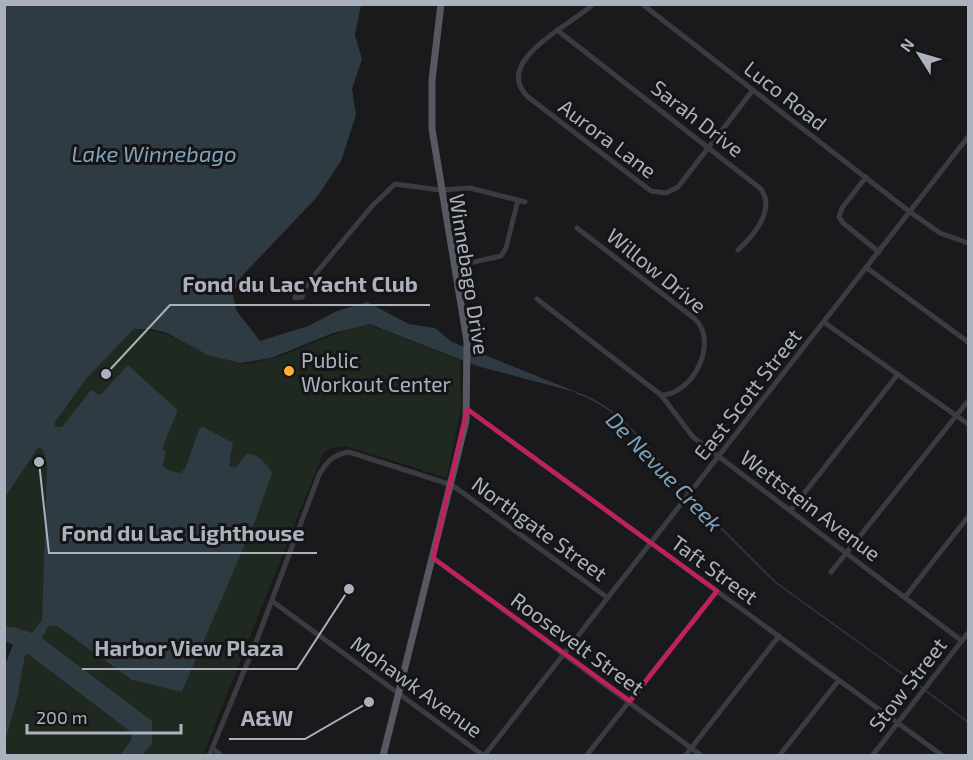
<svg xmlns="http://www.w3.org/2000/svg" width="973" height="760" font-family="'Exo 2',sans-serif">
<style>
.green{fill:#1f2920}
.water{fill:#2e3b43}
.lines{fill:none;stroke-linecap:round;stroke-linejoin:round}
.stream{stroke:#2e3b43;stroke-width:1.5}
.minor{stroke:#3b3c42;stroke-width:5}
.major{stroke:#565961;stroke-width:7}
.marked{fill:none;stroke:#c12060;stroke-width:4.5;stroke-linejoin:round}
.poi-dot{fill:#ffae30;stroke:#151518;stroke-width:2}
.labels{text-anchor:middle;dominant-baseline:central;stroke-width:6;stroke-linejoin:round;paint-order:stroke}
.street-label{font-size:21px;fill:#abb2bd;stroke:#151518}
.poi-label{font-size:21px;fill:#abb2bd;stroke:#151518;text-anchor:start}
.water-label{font-size:22px;font-style:italic;fill:#80a3bb;stroke:#151518}
.leader{fill:none;stroke:#abb2bd;stroke-width:2}
.callout-dot{fill:#abb2bd;stroke:#151518;stroke-width:2}
.callout-label{font-size:22px;text-anchor:middle;font-weight:bold;fill:#abb2bd;stroke:#151518;stroke-width:6;stroke-linejoin:round;paint-order:stroke}
</style>
<rect width="100%" height="100%" fill="#1a1a1d"/>
<!-- green -->
<path class="green" d="M 364,323 L 460,360 L 461,408 L 447,478 L 346,446 L 331,448 L 323,453 L 203,755 L 142,755 L 148,746 L 152,721 L 42,638 L 48,626 L 57,626 L 132,680 L 182,692 L 256,515 L 247,454 L 236,467 L 228,466 L 233,448 L 199,429 L 185,469 L 180,473 L 168,470 L 163,465 L 166,452 L 162,449 L 178,410 L 128,365 L 100,395 L 62,427 L 55,427 L 55,422 L 86,379 L 134,329 C 173,329 201,354 238,363 C 263,369 336,332 364,323 Z
M 38,448 L 42,449 L 47,462 L 42,620 L 32,633 L 14,627 L 5,627 L 4,497 Z
M 28,654 L 132,733 L 131,739 L 120,755 L 5,755 L 4,742 L 18,695 L 25,655 Z"/>
<!-- water -->
<path class="water" d="M 5,5 L 361,5 L 355,35 L 362,59 L 352,89 L 356,115 L 341,161 L 317,197 L 241,277 L 233,295 L 236,310 L 260,341 L 308,326 L 337,311 L 367,302 L 409,324 L 435,328 L 452,342 L 579,393 L 477,366 L 369,324 L 333,333 L 271,358 L 240,363 L 208,355 L 167,333 L 152,329 L 134,329 L 86,379 L 55,422 L 55,427 L 62,427 L 91,390 L 100,395 L 128,365 L 178,410 L 162,449 L 166,451 L 163,465 L 168,470 L 180,473 L 185,469 L 199,429 L 203,427 L 233,443 L 229,466 L 236,467 L 247,454 C 258,453 267,464 272,473 L 257,516 L 182,692 L 132,680 L 57,626 L 48,626 L 42,638 L 152,721 L 152,744 L 142,755 L 120,755 L 131,740 L 132,733 L 28,654 L 25,655 L 18,695 L 5,742 L 5,665 L 13,645 L 5,641 L 5,627 L 14,627 L 32,633 L 42,620 L 47,462 L 42,449 L 38,448 L 5,497 Z"/>
<g class="lines">
<!-- stream -->
<path class="stream" d="M 577,393 C 624,408 655,458 687,493
M 690,497 L 775,582 L 922,688
M 926,691 L 968,722"/>
<!-- minor -->
<path class="minor" d="M 593,4 C 575,23 490,61 528,97 L 651,191 L 666,193 L 678,187 L 753,90
M 642,4 L 910,212 L 940,233 L 968,243
M 557,30 L 761,189 C 776,211 753,236 738,250
M 866,177 L 842,208 L 839,217 L 843,223 L 879,252
M 577,228 L 695,319 C 719,342 693,395 661,395
M 455,266 L 501,256 L 506,248 L 518,200
M 867,268 L 968,342
M 307,284 L 295,291 L 295,298 L 302,297 L 307,284 L 372,206 L 395,184 L 440,190 L 470,188 L 525,202
M 537,299 L 661,395 L 693,437 L 962,641
M 825,323 L 968,424
M 467,409 L 943,756
M 791,510 L 898,374
M 433,558 L 702,756
M 831,572 L 968,401
M 905,597 L 968,517
M 272,601 L 484,756
M 213,749 L 222,756
M 209,756 L 258,637 L 319,475 C 326,462 334,454 349,452 L 452,485 L 608,598
M 484,756 L 968,137
M 586,756 L 717,591
M 685,756 L 779,636
M 779,756 L 839,680
M 872,756 L 968,633"/>
<!-- major -->
<path class="major" d="M 383,756 L 466,421 L 467,341 L 432,129 L 432,80 L 441,4"/>
</g>
<!-- marked area -->
<path class="marked" d="M 467,409 L 717,591 L 630,701 L 433,558 Z"/>
<!-- markers -->
<circle class="poi-dot" cx="289" cy="371" r="6"/>
<g class="labels">
<!-- street labels -->
<g class="street-label">
<text transform="translate(786 95) rotate(38)">Luco Road</text>
<text transform="translate(698 118) rotate(38)">Sarah Drive</text>
<text transform="translate(608 138) rotate(37)">Aurora Lane</text>
<text transform="translate(657 270) rotate(39)">Willow Drive</text>
<text transform="translate(470 274) rotate(81)">Winnebago Drive</text>
<text transform="translate(747 394) rotate(-52)">East Scott Street</text>
<text transform="translate(811 505) rotate(37)">Wettstein Avenue</text>
<text transform="translate(540 528) rotate(36)">Northgate Street</text>
<text transform="translate(715 569) rotate(36)">Taft Street</text>
<text transform="translate(578 643) rotate(36)">Roosevelt Street</text>
<text transform="translate(907 684) rotate(-52)">Stow Street</text>
<text transform="translate(417 686) rotate(36)">Mohawk Avenue</text>
</g>
<!-- poi labels -->
<g class="poi-label">
<text x="301" y="359">Public<tspan x="301" dy="24">Workout Center</tspan></text>
</g>
<!-- water labels -->
<g class="water-label">
<text x="154" y="153">Lake Winnebago</text>
<text transform="translate(665 471) rotate(46)">De Nevue Creek</text>
</g>
</g>
<!-- callouts -->
<path class="leader" d="M106 374L170 305H430M39 462L49 553H317M349 589L297 669H82M369 702L305 739H229"/>
<g class="callout-dot">
<circle cx="106" cy="374" r="6"/>
<circle cx="39" cy="462" r="6"/>
<circle cx="349" cy="589" r="6"/>
<circle cx="369" cy="702" r="6"/>
</g>
<g class="callout-label">
<text x="300" y="292">Fond du Lac Yacht Club</text>
<text x="183" y="541">Fond du Lac Lighthouse</text>
<text x="189" y="656">Harbor View Plaza</text>
<text x="267" y="726">A&amp;W</text>
</g>
<!-- border -->
<rect width="973" height="760" fill="none" stroke="#abb2bd" stroke-width="12"/>
<!-- north arrow -->
<g transform="translate(919 54) rotate(307)" stroke="#151518" stroke-width="4.5" paint-order="stroke">
<path d="M0-4.5L10 22L0 15L-10 22Z" fill="#abb2bd"/>
<text y="-9" font-size="16" font-weight="bold" text-anchor="middle" fill="#abb2bd">N</text>
</g>
<!-- scale -->
<path d="M27 724v9h154v-9" fill="none" stroke="#abb2bd" stroke-width="3"/>
<text x="36" y="724" font-size="18" fill="#abb2bd" stroke="#151518" stroke-width="4.5" paint-order="stroke">200 m</text>
</svg>
